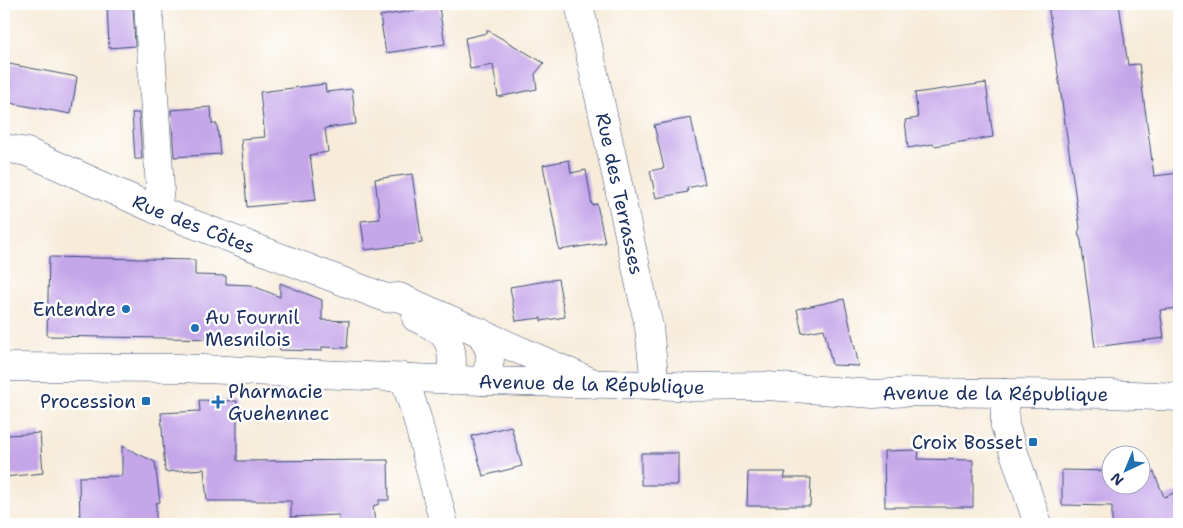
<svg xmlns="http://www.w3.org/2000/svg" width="1183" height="528" font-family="'Shantell Sans',sans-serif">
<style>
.building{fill:#c4a6e9}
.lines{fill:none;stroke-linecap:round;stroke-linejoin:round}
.minor-casing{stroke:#3c4b71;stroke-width:29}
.major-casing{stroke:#3c4b71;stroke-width:29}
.minor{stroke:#fff;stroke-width:28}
.major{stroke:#fff;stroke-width:28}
.poi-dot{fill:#1f6fb2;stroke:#fff;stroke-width:2}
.labels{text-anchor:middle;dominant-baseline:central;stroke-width:5;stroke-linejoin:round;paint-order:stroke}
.street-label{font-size:19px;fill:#1b2f5e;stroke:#fff}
.poi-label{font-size:19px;fill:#1b2f5e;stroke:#fff;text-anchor:end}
</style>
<rect width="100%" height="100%" fill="#fff"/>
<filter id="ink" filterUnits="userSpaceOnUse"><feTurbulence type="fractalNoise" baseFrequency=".02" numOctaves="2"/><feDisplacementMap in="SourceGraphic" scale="10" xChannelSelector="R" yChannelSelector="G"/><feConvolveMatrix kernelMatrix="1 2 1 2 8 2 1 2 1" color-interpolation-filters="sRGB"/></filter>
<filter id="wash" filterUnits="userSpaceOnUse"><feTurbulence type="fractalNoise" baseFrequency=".0096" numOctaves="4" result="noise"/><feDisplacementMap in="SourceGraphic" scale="20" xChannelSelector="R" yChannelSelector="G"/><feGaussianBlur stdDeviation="1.12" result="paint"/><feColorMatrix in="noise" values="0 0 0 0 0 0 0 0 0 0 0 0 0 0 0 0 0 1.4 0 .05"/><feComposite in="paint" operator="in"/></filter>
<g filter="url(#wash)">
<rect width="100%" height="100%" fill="#f7ecda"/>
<g id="blocks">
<!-- building -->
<path class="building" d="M 107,4 L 133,4 L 135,46 L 109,48 Z
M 1048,4 L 1119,4 L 1128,65 L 1139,64 L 1154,176 L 1179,173 L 1179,308 L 1160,310 L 1164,338 L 1095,347 L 1081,241 L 1078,233 L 1080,228 Z
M 439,7 L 445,44 L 386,53 L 380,16 Z
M 487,30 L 544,63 L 535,74 L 537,89 L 498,97 L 493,65 L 470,69 L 465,38 L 487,33 Z
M 4,63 L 77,77 L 71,114 L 4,102 Z
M 986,83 L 993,137 L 934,146 L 933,144 L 908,148 L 905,120 L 918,118 L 915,93 Z
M 325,84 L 326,92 L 352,89 L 356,124 L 325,128 L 328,152 L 310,155 L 316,200 L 247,207 L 241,139 L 265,137 L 260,92 Z
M 211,107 L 212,124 L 217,124 L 220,154 L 174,157 L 171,110 Z
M 132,113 L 139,113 L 142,159 L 135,159 Z
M 691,118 L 705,184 L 687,188 L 688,192 L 656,198 L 650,171 L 664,168 L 654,125 Z
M 569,160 L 571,173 L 586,170 L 592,205 L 597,204 L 605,243 L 559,250 L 543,165 Z
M 412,174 L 422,243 L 365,250 L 361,221 L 380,219 L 375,179 Z
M 49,257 L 195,260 L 195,275 L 226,276 L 226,284 L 251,285 L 280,297 L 280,283 L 322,300 L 322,320 L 349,321 L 347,348 L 322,347 L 322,351 L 279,350 L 279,340 L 47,336 Z
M 558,279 L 565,317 L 541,321 L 541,318 L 516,321 L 510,287 Z
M 844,299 L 859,366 L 832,365 L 824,329 L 802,333 L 797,309 Z
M 199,400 L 237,401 L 237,461 L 388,460 L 389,500 L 379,500 L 379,504 L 373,506 L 375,524 L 339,524 L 339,515 L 291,517 L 291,501 L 207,501 L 204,469 L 165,472 L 161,413 L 200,411 Z
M 511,426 L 522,466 L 483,476 L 472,436 Z
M 40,433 L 43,473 L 4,477 L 4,440 L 7,439 L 8,435 Z
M 122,446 L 155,462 L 160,502 L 156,503 L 156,523 L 80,524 L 79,477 L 122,476 Z
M 919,450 L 918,459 L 973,460 L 973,507 L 885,507 L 884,451 Z
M 641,453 L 678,453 L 678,485 L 641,485 Z
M 1062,470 L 1110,471 L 1110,486 L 1140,486 L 1140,472 L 1154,472 L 1164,497 L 1179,491 L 1179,524 L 1112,524 L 1112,506 L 1062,505 Z
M 748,472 L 786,472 L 784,478 L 811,478 L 810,506 L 747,506 Z"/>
</g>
</g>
<g filter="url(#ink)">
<use href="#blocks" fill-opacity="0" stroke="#3c4b71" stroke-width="1"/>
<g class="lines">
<!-- minor casing -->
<g class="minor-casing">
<g id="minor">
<path d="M 148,4 L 160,188 L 157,210"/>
<path id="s1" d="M 579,4 L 649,327 L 655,385"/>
<path id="s2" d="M 4,148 L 27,152 L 157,210 L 386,298 L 399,297 L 596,384"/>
<path d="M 416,318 C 451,333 454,343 451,380"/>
<path d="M 480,332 C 493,354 493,358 483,381"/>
<path d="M 404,377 L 417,418 L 444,524"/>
<path d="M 1004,393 L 1005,426 L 1038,524"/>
</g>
</g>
<!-- major casing -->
<g class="major-casing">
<g id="major">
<path id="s3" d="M 4,367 L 178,368 L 483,381 L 655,385 L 693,387 L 767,386 L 874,394 L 911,392 L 1110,394 L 1179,397"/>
</g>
</g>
<!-- minor -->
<use href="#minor" class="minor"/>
<!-- major -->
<use href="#major" class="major"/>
</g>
</g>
<!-- markers -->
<g class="poi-dot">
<circle cx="126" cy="309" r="5"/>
<circle cx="195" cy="328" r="5"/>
<rect x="141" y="396" width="10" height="10" rx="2.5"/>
<path d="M215.5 394.5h5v5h5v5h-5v5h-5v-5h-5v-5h5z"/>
<rect x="1028" y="437" width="10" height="10" rx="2.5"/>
</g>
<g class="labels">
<!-- street labels -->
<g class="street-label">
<text stroke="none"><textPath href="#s1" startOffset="194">Rue des Terrasses</textPath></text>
<text stroke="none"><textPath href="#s2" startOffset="205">Rue des Côtes</textPath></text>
<text stroke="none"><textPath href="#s3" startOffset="588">Avenue de la République</textPath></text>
<text stroke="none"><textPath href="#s3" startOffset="992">Avenue de la République</textPath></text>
</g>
<!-- poi labels -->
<g class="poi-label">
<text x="116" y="309">Entendre</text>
<text x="205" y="317" text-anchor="start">Au Fournil<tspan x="205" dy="22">Mesnilois</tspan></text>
<text x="228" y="391" text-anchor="start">Pharmacie<tspan x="228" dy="22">Guehennec</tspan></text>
<text x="136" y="401">Procession</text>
<text x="1023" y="442">Croix Bosset</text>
</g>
</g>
<!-- margin -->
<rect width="1183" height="528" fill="none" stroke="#fff" stroke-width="20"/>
<!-- north arrow -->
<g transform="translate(1126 470) rotate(224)"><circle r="24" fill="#ffffff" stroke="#a4acbf"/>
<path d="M0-4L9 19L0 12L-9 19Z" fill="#1f6fb2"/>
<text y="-8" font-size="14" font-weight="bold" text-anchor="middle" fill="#1b2f5e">N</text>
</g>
</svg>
